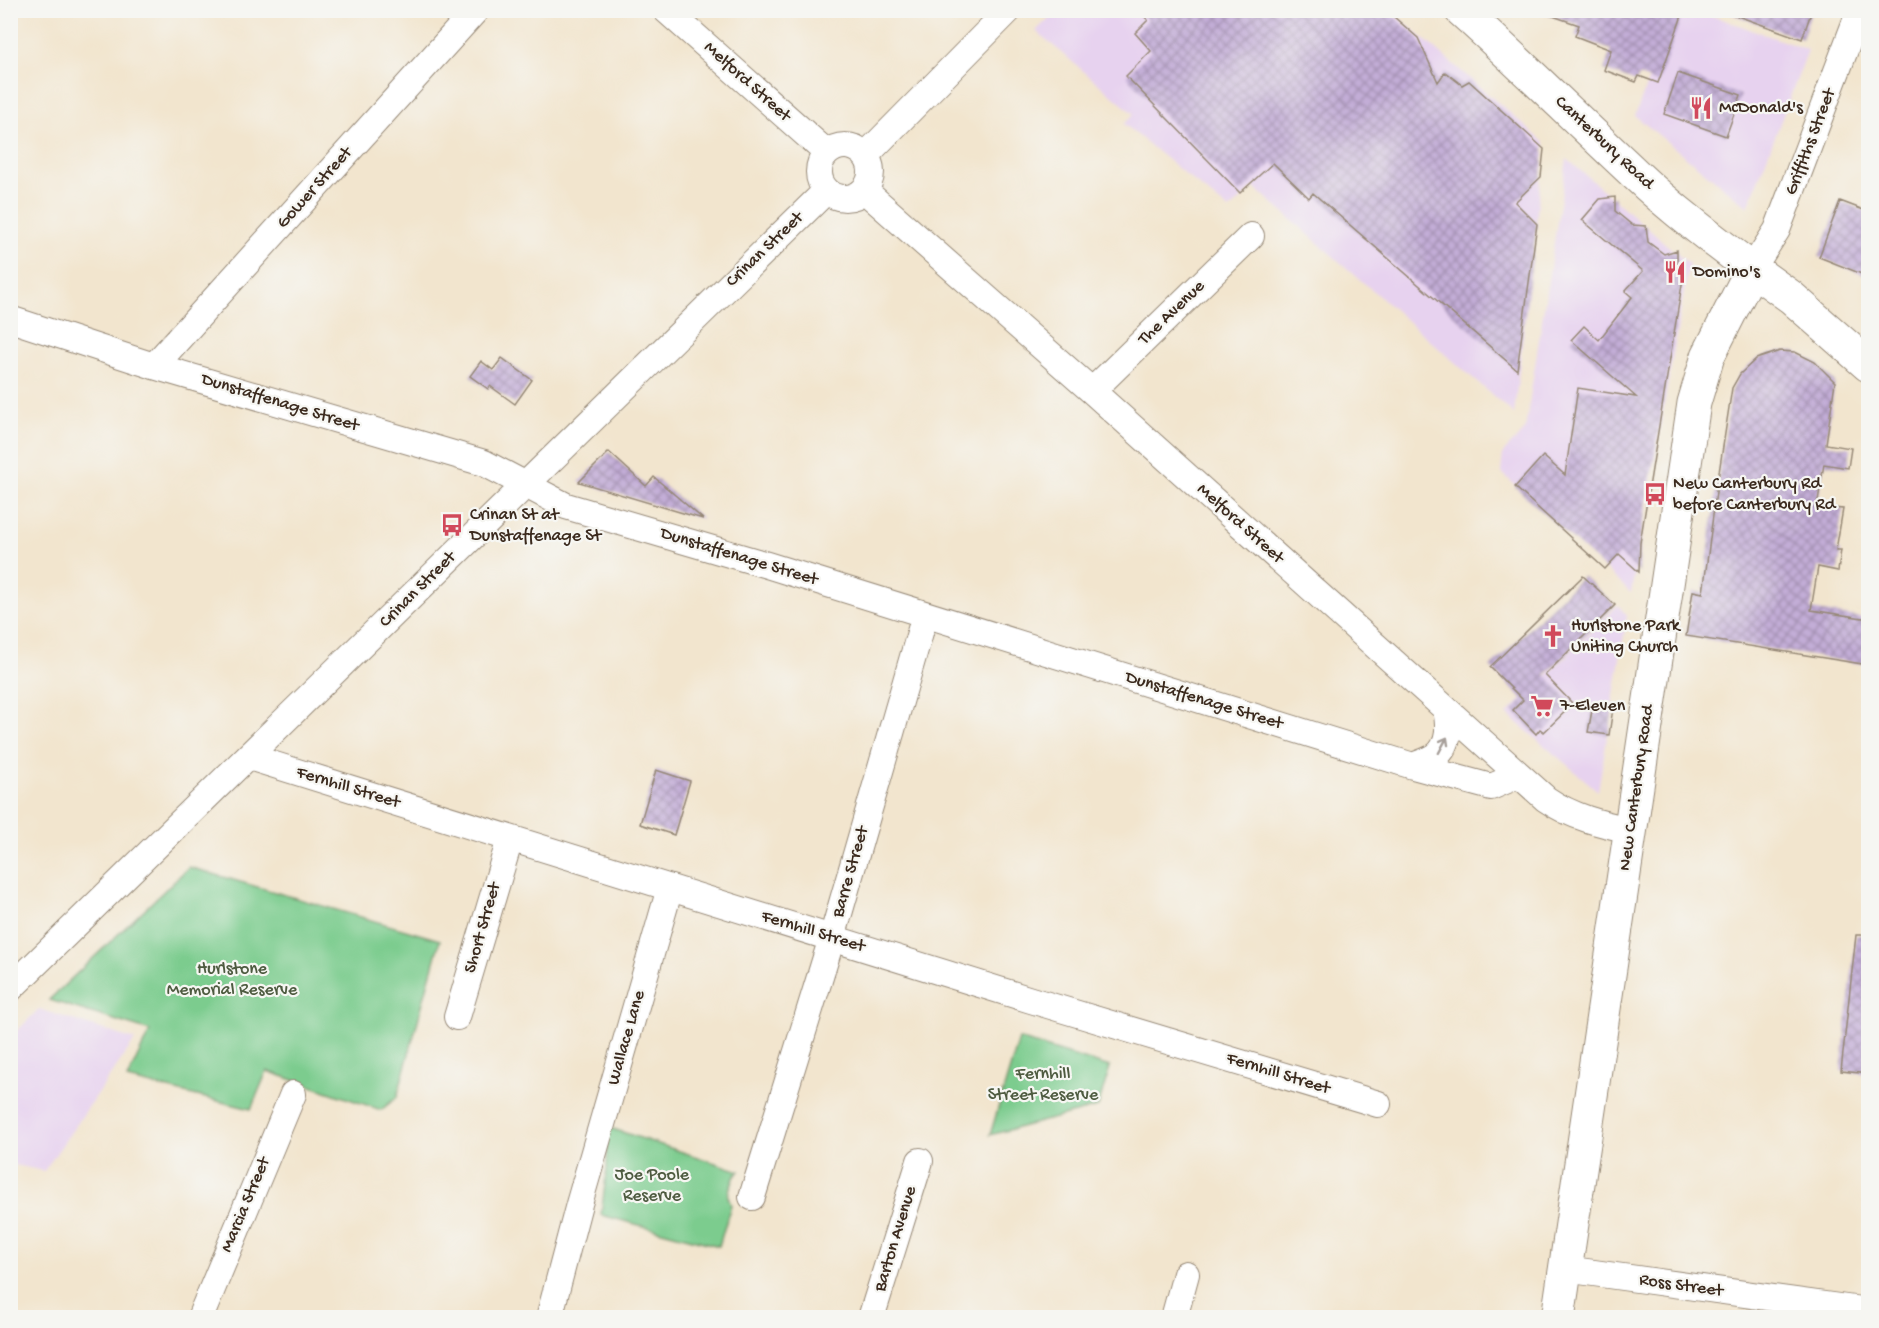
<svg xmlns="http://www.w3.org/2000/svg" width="1879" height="1328" font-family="'Gochi Hand',sans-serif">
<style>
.built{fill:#e7d2ef}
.park{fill:#7bcc8e;stroke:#5b7b56;stroke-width:1.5}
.building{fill:url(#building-cross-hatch)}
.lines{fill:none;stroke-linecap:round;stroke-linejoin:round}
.minor-casing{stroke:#968876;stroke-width:28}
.major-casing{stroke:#968876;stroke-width:35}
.highway-casing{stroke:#968876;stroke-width:35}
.minor{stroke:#fff;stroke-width:26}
.major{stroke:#fff;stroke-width:33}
.highway{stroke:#fff;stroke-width:33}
.oneway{stroke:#a79f9a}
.labels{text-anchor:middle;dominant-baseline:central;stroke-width:4.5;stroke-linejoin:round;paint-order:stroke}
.street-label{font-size:18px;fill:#3b2a1e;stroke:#f6f6f2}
.poi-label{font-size:18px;fill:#3b2a1e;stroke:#f6f6f2;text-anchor:start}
.park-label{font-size:18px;fill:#4e5b40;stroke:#f6f6f2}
</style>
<defs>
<pattern id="building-cross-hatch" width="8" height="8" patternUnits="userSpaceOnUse" patternTransform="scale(1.5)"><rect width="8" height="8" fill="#c3add7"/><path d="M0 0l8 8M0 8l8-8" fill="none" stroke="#a08dae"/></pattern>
</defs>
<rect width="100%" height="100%" fill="#f6f6f2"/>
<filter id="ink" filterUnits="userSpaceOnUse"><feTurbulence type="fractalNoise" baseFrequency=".0167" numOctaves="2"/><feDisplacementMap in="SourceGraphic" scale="12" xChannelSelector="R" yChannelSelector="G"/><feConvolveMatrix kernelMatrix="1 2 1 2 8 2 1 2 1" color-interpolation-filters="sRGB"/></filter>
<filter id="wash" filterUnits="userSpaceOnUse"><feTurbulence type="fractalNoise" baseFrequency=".008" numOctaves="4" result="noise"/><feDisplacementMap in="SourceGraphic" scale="24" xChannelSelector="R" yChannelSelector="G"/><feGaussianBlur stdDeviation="1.35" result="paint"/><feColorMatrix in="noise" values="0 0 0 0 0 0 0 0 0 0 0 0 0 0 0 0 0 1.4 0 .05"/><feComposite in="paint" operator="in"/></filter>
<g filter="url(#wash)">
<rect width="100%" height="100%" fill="#f2e5ce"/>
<!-- built -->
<path class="built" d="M 1056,11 L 1391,11 L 1545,143 L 1514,414 L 1254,187 L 1229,210 L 1124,124 L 1134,114 L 1036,31 Z
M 1674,11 L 1699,11 L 1808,50 L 1748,207 L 1635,116 Z
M 1567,159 L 1689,264 L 1631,593 L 1501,472 L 1503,453 L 1525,430 Z
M 1618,605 L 1627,616 L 1598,791 L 1507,714 Z
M 39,1009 L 135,1040 L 44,1171 L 10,1164 L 11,1037 Z"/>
<!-- park -->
<path class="park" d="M 189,867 L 440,940 L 397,1097 L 381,1110 L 267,1071 L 251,1109 L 127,1079 L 150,1031 L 49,1000 Z
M 1019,1039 L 1110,1067 L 1098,1107 L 990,1135 Z
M 607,1127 L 740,1171 L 735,1176 L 729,1190 L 728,1197 L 731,1205 L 719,1246 L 601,1215 L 607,1169 Z"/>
<g id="blocks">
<!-- building -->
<path class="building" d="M 1137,10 L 1386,10 L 1418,38 L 1438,82 L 1445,72 L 1462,85 L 1469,81 L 1544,149 L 1541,177 L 1515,202 L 1537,224 L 1517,370 L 1313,193 L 1309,198 L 1273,163 L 1240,193 L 1126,76 L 1151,51 L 1135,33 L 1148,20 Z
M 1544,10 L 1684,10 L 1658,83 L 1639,76 L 1636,82 L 1604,70 L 1611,50 L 1575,36 L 1579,25 L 1544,13 Z
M 1729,10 L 1812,10 L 1802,39 L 1729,13 Z
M 1678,73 L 1741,95 L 1726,136 L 1664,114 Z
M 1615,197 L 1615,211 L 1632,225 L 1646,226 L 1648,242 L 1664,254 L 1677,250 L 1677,262 L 1683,278 L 1640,543 L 1639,572 L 1619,554 L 1605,569 L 1515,487 L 1543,456 L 1565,475 L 1578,388 L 1636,397 L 1571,340 L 1584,326 L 1599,340 L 1632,297 L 1625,291 L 1643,271 L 1582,220 L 1600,199 Z
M 1840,201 L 1869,212 L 1869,277 L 1819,257 Z
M 1780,351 L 1795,352 L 1815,362 L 1835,382 L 1826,444 L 1851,448 L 1848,468 L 1824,464 L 1817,507 L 1843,509 L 1836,550 L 1841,550 L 1838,571 L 1818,567 L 1811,610 L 1869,619 L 1869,665 L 1686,636 L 1693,591 L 1703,593 L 1716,492 L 1732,388 L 1740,374 L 1756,359 Z
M 502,358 L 532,380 L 515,404 L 490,386 L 488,389 L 470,376 L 481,361 L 493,370 Z
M 609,452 L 646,486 L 654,477 L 703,519 L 579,482 Z
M 1583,576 L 1615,605 L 1545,675 L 1573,704 L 1544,732 L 1540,729 L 1536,734 L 1513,710 L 1523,700 L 1490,667 Z
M 1593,705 L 1613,708 L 1609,735 L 1588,732 Z
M 656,770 L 690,781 L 674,835 L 640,824 Z
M 1856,935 L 1869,935 L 1869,1074 L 1841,1071 Z"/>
</g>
</g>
<g filter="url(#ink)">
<use href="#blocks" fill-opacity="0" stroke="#968876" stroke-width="1.5"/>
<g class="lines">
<!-- minor casing -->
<g class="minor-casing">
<path id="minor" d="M 666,10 L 827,153
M819 172a26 26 0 1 1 52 0a26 26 0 1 1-52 0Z
M 866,155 L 1009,10
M 864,190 L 1092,391 L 1546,799 C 1572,817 1601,824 1631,830
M 1752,269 L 1777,230 L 1860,10
M 10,319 L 154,366 L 484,463 L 566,506 L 767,565 L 1413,766 L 1491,787 L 1519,775
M 154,366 L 476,10
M 1092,391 L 1251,236
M 249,757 L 1031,1000 L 1378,1104
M 1413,766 C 1420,763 1430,760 1436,756 C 1451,744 1449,725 1446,709
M 10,989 L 826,191
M 457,1017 L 510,839
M 752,1197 L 832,938 L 925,615
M 1565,1269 L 1868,1311
M 200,1318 L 293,1094
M 549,1318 L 579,1204 L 670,888
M 871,1318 L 920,1161
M 1174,1318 L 1186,1274"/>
</g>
<!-- major casing -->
<g class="major-casing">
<path id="major" d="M 1752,269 L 1791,297 L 1868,365"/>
</g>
<!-- highway casing -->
<g class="highway-casing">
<path id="highway" d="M 1461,10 C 1520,63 1576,119 1635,174 C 1671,208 1712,239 1752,269 L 1708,356 L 1694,403 L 1558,1318"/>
</g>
<!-- minor -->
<use href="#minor" class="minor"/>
<!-- major -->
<use href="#major" class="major"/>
<!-- highway -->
<use href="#highway" class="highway"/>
</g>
<!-- one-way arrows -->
<defs><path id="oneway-shaft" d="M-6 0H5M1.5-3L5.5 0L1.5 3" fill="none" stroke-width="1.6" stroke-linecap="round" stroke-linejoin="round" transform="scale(1.5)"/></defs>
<use class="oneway" href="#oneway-shaft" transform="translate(1443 745) rotate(-62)"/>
</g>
<!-- icons -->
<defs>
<g id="restaurant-bare" transform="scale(1.8)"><path d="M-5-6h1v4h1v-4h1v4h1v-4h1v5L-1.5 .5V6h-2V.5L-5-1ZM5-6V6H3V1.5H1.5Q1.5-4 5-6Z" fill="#d1495b" stroke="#f6f6f2" stroke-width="2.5" paint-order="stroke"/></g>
<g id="bus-bare" transform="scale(1.8)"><path d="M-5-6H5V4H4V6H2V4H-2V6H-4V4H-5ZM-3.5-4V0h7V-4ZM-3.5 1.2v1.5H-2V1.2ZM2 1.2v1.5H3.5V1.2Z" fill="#d1495b" stroke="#f6f6f2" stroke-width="2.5" paint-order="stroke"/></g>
<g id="church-bare" transform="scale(1.8)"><path d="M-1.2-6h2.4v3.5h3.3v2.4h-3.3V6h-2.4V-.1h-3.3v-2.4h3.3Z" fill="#d1495b" stroke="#f6f6f2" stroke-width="2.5" paint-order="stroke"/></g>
<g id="supermarket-bare" transform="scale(1.8)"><path d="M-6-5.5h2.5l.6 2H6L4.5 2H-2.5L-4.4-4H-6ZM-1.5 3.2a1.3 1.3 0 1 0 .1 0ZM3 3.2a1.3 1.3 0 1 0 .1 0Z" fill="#d1495b" stroke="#f6f6f2" stroke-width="2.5" paint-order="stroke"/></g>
</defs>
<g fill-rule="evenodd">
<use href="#restaurant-bare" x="1701" y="108"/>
<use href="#restaurant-bare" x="1675" y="272"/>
<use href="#bus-bare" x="1655" y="494"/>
<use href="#bus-bare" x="452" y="525"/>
<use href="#church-bare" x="1553" y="636"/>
<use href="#supermarket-bare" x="1542" y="706"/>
</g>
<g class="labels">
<!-- street labels -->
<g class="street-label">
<text transform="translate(747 82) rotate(42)">Melford Street</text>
<text transform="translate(1811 142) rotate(-69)">Griffiths Street</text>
<text transform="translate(1604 143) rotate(43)">Canterbury Road</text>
<text transform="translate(315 188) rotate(-48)">Gower Street</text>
<text transform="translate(765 250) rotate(-44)">Crinan Street</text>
<text transform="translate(1172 313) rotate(-44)">The Avenue</text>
<text transform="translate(280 403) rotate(17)">Dunstaffenage Street</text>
<text transform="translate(1240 524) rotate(42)">Melford Street</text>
<text transform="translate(739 557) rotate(17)">Dunstaffenage Street</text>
<text transform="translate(418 590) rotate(-45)">Crinan Street</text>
<text transform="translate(1204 701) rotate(17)">Dunstaffenage Street</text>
<text transform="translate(348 788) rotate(17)">Fernhill Street</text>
<text transform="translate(1637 788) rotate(-82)">New Canterbury Road</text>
<text transform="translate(851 872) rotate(-74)">Barre Street</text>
<text transform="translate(483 928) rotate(-74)">Short Street</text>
<text transform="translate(813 932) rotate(17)">Fernhill Street</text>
<text transform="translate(627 1038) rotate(-74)">Wallace Lane</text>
<text transform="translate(1278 1074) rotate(17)">Fernhill Street</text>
<text transform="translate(246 1205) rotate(-67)">Marcia Street</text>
<text transform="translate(896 1239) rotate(-73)">Barton Avenue</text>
<text transform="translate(1681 1286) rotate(8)">Ross Street</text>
</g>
<!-- poi labels -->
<g class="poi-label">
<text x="1719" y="108">McDonald's</text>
<text x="1693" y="272">Domino's</text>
<text x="1673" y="484">New Canterbury Rd<tspan x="1673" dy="21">before Canterbury Rd</tspan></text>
<text x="470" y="515">Crinan St at<tspan x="470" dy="21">Dunstaffenage St</tspan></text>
<text x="1571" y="626">Hurlstone Park<tspan x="1571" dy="21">Uniting Church</tspan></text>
<text x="1560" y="706">7-Eleven</text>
</g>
<!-- park labels -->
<g class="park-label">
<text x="232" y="969">Hurlstone<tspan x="232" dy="21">Memorial Reserve</tspan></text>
<text x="1043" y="1074">Fernhill<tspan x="1043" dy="21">Street Reserve</tspan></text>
<text x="652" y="1175">Joe Poole<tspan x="652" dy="21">Reserve</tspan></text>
</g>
</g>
<!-- margin -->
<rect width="1879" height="1328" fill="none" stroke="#f6f6f2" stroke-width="36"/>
</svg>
